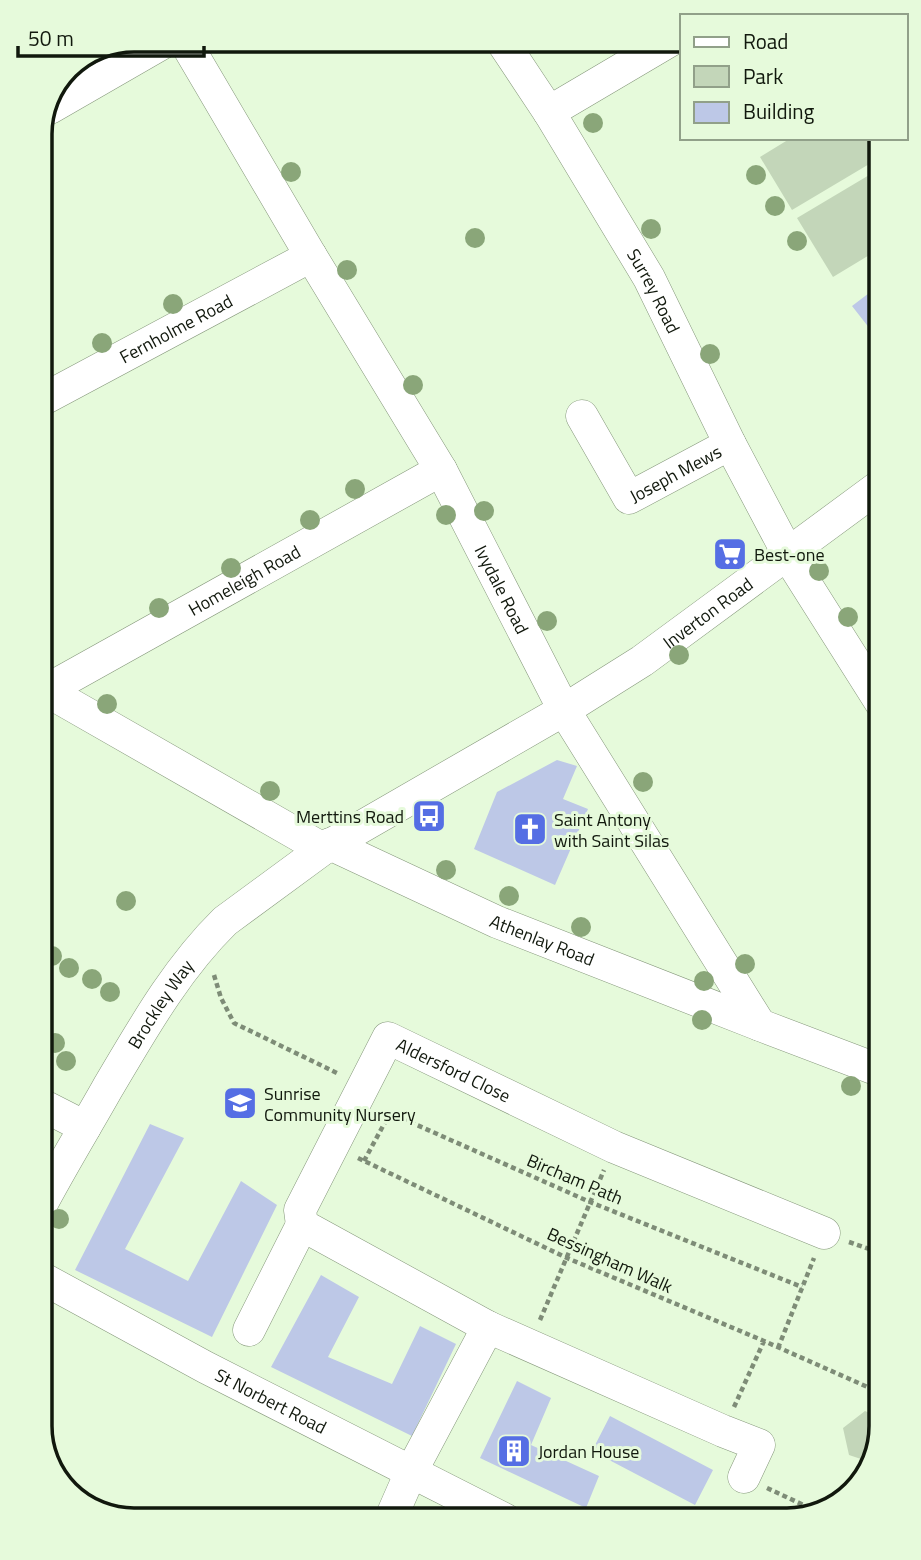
<svg xmlns="http://www.w3.org/2000/svg" width="921" height="1560" font-family="'Titillium Web',sans-serif">
<style>
.green{fill:#c3d6b9}
.building{fill:#bdc8e7}
.lines{fill:none;stroke-linecap:round;stroke-linejoin:round}
.minor-casing{stroke:#85977b;stroke-width:33}
.path{stroke:#7e8c77;stroke-width:4.5;stroke-dasharray:5 3.5;stroke-linecap:butt}
.minor{stroke:#fff;stroke-width:32}
.tree{fill:#8aa679}
.labels{text-anchor:middle;dominant-baseline:central;stroke-width:6;stroke-linejoin:round;paint-order:stroke}
.street-label{font-size:18px;fill:#11180d;stroke:#e6fadb}
.poi-label{font-size:18px;fill:#11180d;stroke:#e6fadb;text-anchor:start}
.rim{fill:none;stroke:#11180d;stroke-width:3.5}
</style>
<rect width="100%" height="100%" fill="#e6fadb"/>
<!-- green -->
<path class="green" d="M 791,138 L 873,138 L 881,151 L 881,157 L 792,210 L 760,157 Z
M 881,168 L 881,248 L 833,277 L 797,218 Z
M 865,1411 L 881,1418 L 881,1426 L 870,1462 L 849,1455 L 843,1428 Z"/>
<!-- building -->
<path class="building" d="M 881,284 L 881,343 L 852,306 Z
M 557,760 L 577,766 L 563,799 L 588,809 L 555,885 L 474,849 L 497,792 Z
M 150,1124 L 184,1138 L 125,1249 L 188,1281 L 241,1181 L 277,1205 L 212,1337 L 75,1270 Z
M 321,1275 L 359,1297 L 328,1357 L 392,1384 L 420,1326 L 456,1344 L 412,1436 L 271,1367 Z
M 517,1381 L 551,1398 L 531,1445 L 599,1476 L 586,1508 L 480,1458 Z
M 610,1416 L 713,1470 L 695,1505 L 592,1451 Z
M 769,1508 L 792,1519 L 763,1520 Z"/>
<g class="lines">
<!-- minor casing -->
<g class="minor-casing">
<g id="minor">
<path id="s1" d="M 184,40 L 311,256 L 441,470 L 564,710 L 760,1025"/>
<path id="s2" d="M 501,40 L 549,112 L 649,278 L 730,444 L 795,567 L 881,703"/>
<path d="M 50,108 L 168,40"/>
<path d="M 549,112 L 671,40"/>
<path id="s3" d="M 40,401 L 311,256"/>
<path id="s4" d="M 582,416 L 629,498 L 730,444"/>
<path d="M 40,687 L 323,849"/>
<path id="s5" d="M 45,691 L 441,470"/>
<path id="s6" d="M 330,844 L 497,922 L 760,1025 L 881,1071"/>
<path d="M 40,1104 L 85,1127"/>
<path id="s7" d="M 40,1207 C 61,1167 85,1128 107,1089 C 142,1030 176,969 225,921 L 323,849 L 564,710 L 642,661 L 881,485"/>
<path id="s8" d="M 40,1277 L 205,1367 L 506,1520"/>
<path d="M 488,1327 L 723,1431 L 759,1445 L 744,1477"/>
<path d="M 249,1330 L 302,1225"/>
<path id="s9" d="M 390,1520 L 411,1472 L 488,1327 L 302,1225 L 300,1210 L 388,1038 L 614,1147 L 824,1233"/>
</g>
</g>
<!-- path -->
<path class="path" d="M 214,975 L 221,998 L 234,1023 L 339,1074
M 358,1158 L 567,1258 L 764,1341 L 881,1393
M 364,1161 L 390,1113 L 590,1202 L 802,1287
M 849,1242 L 881,1253
M 540,1320 L 604,1170
M 778,1348 L 814,1258
M 734,1407 L 764,1341
M 767,1488 L 810,1508 L 807,1515"/>
<!-- minor -->
<use href="#minor" class="minor"/>
</g>
<!-- trees -->
<g class="tree">
<circle cx="593" cy="123" r="10"/>
<circle cx="291" cy="172" r="10"/>
<circle cx="756" cy="175" r="10"/>
<circle cx="775" cy="206" r="10"/>
<circle cx="651" cy="229" r="10"/>
<circle cx="475" cy="238" r="10"/>
<circle cx="797" cy="241" r="10"/>
<circle cx="347" cy="270" r="10"/>
<circle cx="173" cy="304" r="10"/>
<circle cx="102" cy="343" r="10"/>
<circle cx="710" cy="354" r="10"/>
<circle cx="413" cy="385" r="10"/>
<circle cx="355" cy="489" r="10"/>
<circle cx="484" cy="511" r="10"/>
<circle cx="446" cy="515" r="10"/>
<circle cx="310" cy="520" r="10"/>
<circle cx="231" cy="568" r="10"/>
<circle cx="819" cy="571" r="10"/>
<circle cx="159" cy="608" r="10"/>
<circle cx="848" cy="617" r="10"/>
<circle cx="547" cy="621" r="10"/>
<circle cx="679" cy="655" r="10"/>
<circle cx="107" cy="704" r="10"/>
<circle cx="643" cy="782" r="10"/>
<circle cx="270" cy="791" r="10"/>
<circle cx="446" cy="870" r="10"/>
<circle cx="509" cy="896" r="10"/>
<circle cx="126" cy="901" r="10"/>
<circle cx="581" cy="927" r="10"/>
<circle cx="52" cy="956" r="10"/>
<circle cx="745" cy="964" r="10"/>
<circle cx="69" cy="968" r="10"/>
<circle cx="92" cy="979" r="10"/>
<circle cx="704" cy="981" r="10"/>
<circle cx="110" cy="992" r="10"/>
<circle cx="702" cy="1020" r="10"/>
<circle cx="55" cy="1043" r="10"/>
<circle cx="66" cy="1061" r="10"/>
<circle cx="851" cy="1086" r="10"/>
<circle cx="59" cy="1219" r="10"/>
</g>
<!-- icons -->
<defs>
<g id="supermarket-square" transform="scale(1.75)"><rect x="-9" y="-9" width="18" height="18" rx="4" fill="#556ee4" stroke="#e6fadb"/><path d="M-6-5.5h2.5l.6 2H6L4.5 2H-2.5L-4.4-4H-6ZM-1.5 3.2a1.3 1.3 0 1 0 .1 0ZM3 3.2a1.3 1.3 0 1 0 .1 0Z" fill="#fff"/></g>
<g id="bus-square" transform="scale(1.75)"><rect x="-9" y="-9" width="18" height="18" rx="4" fill="#556ee4" stroke="#e6fadb"/><path d="M-5-6H5V4H4V6H2V4H-2V6H-4V4H-5ZM-3.5-4V0h7V-4ZM-3.5 1.2v1.5H-2V1.2ZM2 1.2v1.5H3.5V1.2Z" fill="#fff"/></g>
<g id="church-square" transform="scale(1.75)"><rect x="-9" y="-9" width="18" height="18" rx="4" fill="#556ee4" stroke="#e6fadb"/><path d="M-1.2-6h2.4v3.5h3.3v2.4h-3.3V6h-2.4V-.1h-3.3v-2.4h3.3Z" fill="#fff"/></g>
<g id="school-square" transform="scale(1.75)"><rect x="-9" y="-9" width="18" height="18" rx="4" fill="#556ee4" stroke="#e6fadb"/><path d="M0-5L7-2L0 1L-7-2ZM-4 1L0 2.5L4 1V4Q0 6-4 4Z" fill="#fff"/></g>
<g id="building-square" transform="scale(1.75)"><rect x="-9" y="-9" width="18" height="18" rx="4" fill="#556ee4" stroke="#e6fadb"/><path d="M-4-6H4V6H1V3H-1V6H-4ZM-2.5-4.3h1.7v1.8h-1.7ZM.8-4.3h1.7v1.8H.8ZM-2.5-1h1.7V.8h-1.7ZM.8-1h1.7V.8H.8Z" fill="#fff"/></g>
</defs>
<g fill-rule="evenodd">
<use href="#supermarket-square" x="730" y="554"/>
<use href="#bus-square" x="429" y="816"/>
<use href="#church-square" x="530" y="829"/>
<use href="#school-square" x="240" y="1103"/>
<use href="#building-square" x="514" y="1451"/>
</g>
<g class="labels">
<!-- street labels -->
<g class="street-label">
<text stroke="none"><textPath href="#s2" startOffset="294">Surrey Road</textPath></text>
<text stroke="none"><textPath href="#s3" startOffset="154">Fernholme Road</textPath></text>
<text stroke="none"><textPath href="#s4" startOffset="147">Joseph Mews</textPath></text>
<text stroke="none"><textPath href="#s5" startOffset="228">Homeleigh Road</textPath></text>
<text stroke="none"><textPath href="#s1" startOffset="635">Ivydale Road</textPath></text>
<text stroke="none"><textPath href="#s7" startOffset="915">Inverton Road</textPath></text>
<text stroke="none"><textPath href="#s6" startOffset="233">Athenlay Road</textPath></text>
<text stroke="none"><textPath href="#s7" startOffset="236">Brockley Way</textPath></text>
<text stroke="none"><textPath href="#s9" startOffset="710">Aldersford Close</textPath></text>
<text transform="translate(575 1179) rotate(23)">Bircham Path</text>
<text transform="translate(610 1260) rotate(24)">Bessingham Walk</text>
<text stroke="none"><textPath href="#s8" startOffset="262">St Norbert Road</textPath></text>
</g>
<!-- poi labels -->
<g class="poi-label">
<text x="754" y="554">Best-one</text>
<text x="404" y="816" text-anchor="end">Merttins Road</text>
<text x="554" y="819">Saint Antony<tspan x="554" dy="21">with Saint Silas</tspan></text>
<text x="264" y="1093">Sunrise<tspan x="264" dy="21">Community Nursery</tspan></text>
<text x="538" y="1451">Jordan House</text>
</g>
</g>
<!-- crop -->
<path d="M0 0H921V1560H0ZM134 52H787A82 82 0 0 1 869 134V1426A82 82 0 0 1 787 1508H134A82 82 0 0 1 52 1426V134A82 82 0 0 1 134 52Z" fill="#e6fadb" fill-rule="evenodd"/>
<path class="rim" d="M134 52H787A82 82 0 0 1 869 134V1426A82 82 0 0 1 787 1508H134A82 82 0 0 1 52 1426V134A82 82 0 0 1 134 52Z"/>
<!-- legend -->
<rect x="680" y="14" width="228" height="126" fill="#e6fadb" stroke="#91a089" stroke-width="2"/>
<rect x="694" y="37" width="35" height="10" fill="#ffffff" stroke="#91a089" stroke-width="2"/>
<text x="743" y="49" font-size="21" fill="#11180d">Road</text>
<rect x="694" y="66" width="35" height="21" fill="#c3d6b9" stroke="#91a089" stroke-width="2"/>
<text x="743" y="84" font-size="21" fill="#11180d">Park</text>
<rect x="694" y="102" width="35" height="21" fill="#bdc8e7" stroke="#91a089" stroke-width="2"/>
<text x="743" y="119" font-size="21" fill="#11180d">Building</text>
<!-- scale -->
<path d="M18 46v10h186v-10" fill="none" stroke="#11180d" stroke-width="3.5"/>
<text x="28" y="46" font-size="21" fill="#11180d" stroke="#e6fadb" stroke-width="5" paint-order="stroke">50 m</text>
</svg>
